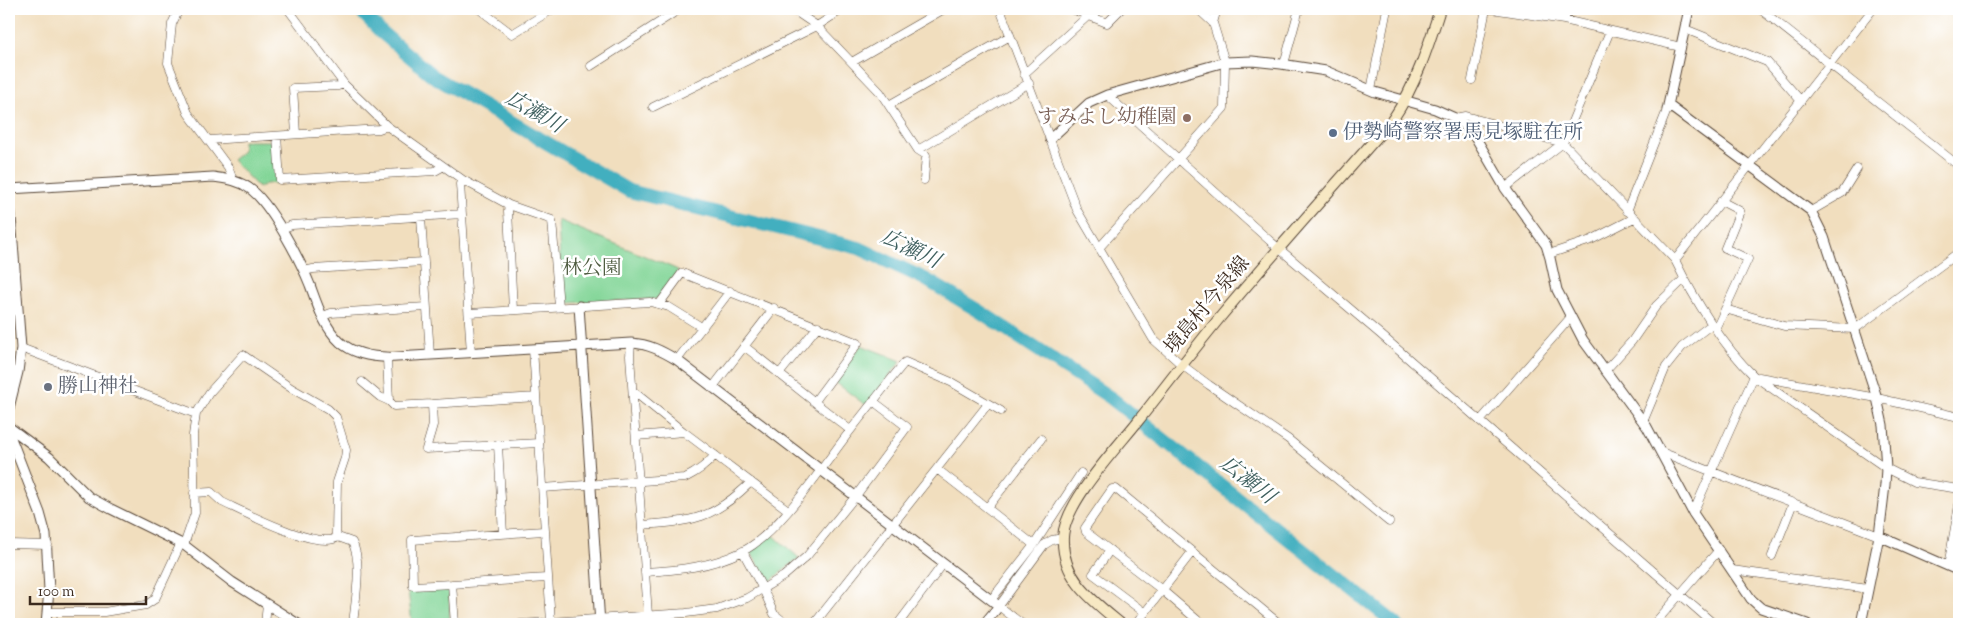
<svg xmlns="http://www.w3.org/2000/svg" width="1968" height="633" font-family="'Sorts Mill Goudy','Noto Serif JP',serif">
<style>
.green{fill:#82d597;stroke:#5e805a}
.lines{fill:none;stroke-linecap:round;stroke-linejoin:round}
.river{stroke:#42afbf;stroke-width:14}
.minor-casing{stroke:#564536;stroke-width:9}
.tertiary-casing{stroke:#564536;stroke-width:11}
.secondary-casing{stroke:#564536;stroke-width:12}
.minor{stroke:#fff;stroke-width:8}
.tertiary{stroke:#fff;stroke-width:9}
.secondary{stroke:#f7e8c3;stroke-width:10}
.education-dot{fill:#8d6e63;stroke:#fff;stroke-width:2}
.service-dot{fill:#5c6f8a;stroke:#fff;stroke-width:2}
.worship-dot{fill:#6b7280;stroke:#fff;stroke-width:2}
.labels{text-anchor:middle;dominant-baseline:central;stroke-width:5;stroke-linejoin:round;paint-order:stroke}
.education-label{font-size:20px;fill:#785e54;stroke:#fff;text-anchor:end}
.service-label{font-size:20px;fill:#4e5e75;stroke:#fff;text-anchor:start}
.park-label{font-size:20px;fill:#505d42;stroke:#fff}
.street-label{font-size:20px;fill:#3b2a1e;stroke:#fff}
.worship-label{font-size:20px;fill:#5b616d;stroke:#fff;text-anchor:start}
.water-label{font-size:21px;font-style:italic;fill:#3e5f5e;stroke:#fff}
</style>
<rect width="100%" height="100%" fill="#fff"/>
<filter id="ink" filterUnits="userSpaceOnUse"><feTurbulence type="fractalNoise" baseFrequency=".02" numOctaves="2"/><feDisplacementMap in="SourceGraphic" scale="10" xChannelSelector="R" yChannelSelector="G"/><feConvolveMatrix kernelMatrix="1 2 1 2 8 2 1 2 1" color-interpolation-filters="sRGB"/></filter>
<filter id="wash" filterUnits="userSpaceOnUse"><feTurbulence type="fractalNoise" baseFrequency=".0096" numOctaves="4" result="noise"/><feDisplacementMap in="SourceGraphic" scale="20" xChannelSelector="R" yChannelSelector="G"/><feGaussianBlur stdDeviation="1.12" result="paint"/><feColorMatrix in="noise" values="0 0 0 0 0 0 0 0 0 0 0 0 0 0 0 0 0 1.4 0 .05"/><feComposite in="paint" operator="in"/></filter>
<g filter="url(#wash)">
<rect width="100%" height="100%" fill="#f1debe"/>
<!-- green -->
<path class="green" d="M 243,141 L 270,141 L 275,143 L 276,183 L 266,184 L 259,188 L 232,160 L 243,151 Z
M 558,220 L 676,269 L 678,271 L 657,299 L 566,303 L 562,300 Z
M 861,345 L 901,361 L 867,404 L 864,404 L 835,382 L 835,379 Z
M 772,534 L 799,558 L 769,582 L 750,551 Z
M 445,587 L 449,590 L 450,624 L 412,624 L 408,590 Z"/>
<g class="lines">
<!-- river -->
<path class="river" d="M 359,9 L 381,32 L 433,76 L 629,191 L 859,248 L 925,279 L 979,311 L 1111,398 L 1396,624"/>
</g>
</g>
<g filter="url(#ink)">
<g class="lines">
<!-- minor casing -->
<g class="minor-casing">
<path id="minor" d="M 179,9 L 172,24 L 168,63 L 188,113 L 228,167 L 233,180
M 288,9 L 344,84 L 387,126 L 463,180 L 509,205 L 552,220 L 559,307
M 479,9 L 512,34 L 553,9
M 792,9 L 817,26 L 880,92 L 918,150 L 926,155 L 924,180
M 1000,9 L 1077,210 L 1153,339 L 1182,365 L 1209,385 L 1288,439 L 1389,522
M 1072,9 L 1107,23 L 1121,9
M 1492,9 L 1564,20 L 1681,47
M 1760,9 L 1959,166
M 1564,20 L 1568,9
M 1213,23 L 1217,9
M 1685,29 L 1767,62 L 1801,101
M 852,62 L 944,9
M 1284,64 L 1299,9
M 591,66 L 680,9
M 1024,74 L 1089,15
M 1472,80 L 1486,9
M 1371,90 L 1387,9
M 1107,95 L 1270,241 L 1380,334 L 1714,624
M 889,105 L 1010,36
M 653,107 L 817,26 L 843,9
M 1455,118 L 1465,116 L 1563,143 L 1675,260 C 1694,299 1723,346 1754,376 L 1886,468 L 1914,482 L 1959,489
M 296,134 L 293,88 L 338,86 L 344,84
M 277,136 L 280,180 L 435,171 L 442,167
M 209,140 L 379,129 L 387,126
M 918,150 L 1029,83
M 463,180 L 460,184 L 471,353
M 1505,188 L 1563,143 L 1610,31
M 509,205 L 508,211 L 513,310
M 1627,211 L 1667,110
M 1811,211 L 1842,193 L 1857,169
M 421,217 L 430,355
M 281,229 L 292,225 L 462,214
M 1099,248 L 1224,108 L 1225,62 L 1213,23 L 1198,9
M 1549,254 L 1591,240 L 1634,218
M 1675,260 L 1873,9
M 304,271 L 313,269 L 423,262
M 660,303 L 682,273 L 858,343 L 815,401
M 1725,309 L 1784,326 L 1855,329 L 1959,252
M 469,313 L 650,302 L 669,307 L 703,328
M 323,316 L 331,313 L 426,307
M 1716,329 L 1748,259 L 1725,248 L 1740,211 L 1721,201
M 631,343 L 630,356 L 648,615
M 744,346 L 850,430
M 21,348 L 196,414
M 533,349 L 551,622
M 387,358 L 389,401 L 394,406 L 432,404 L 433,425 L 426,449 L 539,443
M 677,360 L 730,291
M 1605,371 L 1632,341 L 1656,306 L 1684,279
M 780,373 L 818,326
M 1759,377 L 1877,398 L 1959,417
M 362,382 L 380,397 L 389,401
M 712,388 L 774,308
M 633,391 L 684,432 L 788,510
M 432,404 L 536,397
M 1480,421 L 1571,317
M 1643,422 L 1666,367 L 1682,347 L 1712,324
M 636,436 L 684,432
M 498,445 L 503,534
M 1661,452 L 1879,536
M 937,469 L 987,508
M 542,488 L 685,478 C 697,472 706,466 715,455
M 194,493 L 211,492 L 222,502 C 244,512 318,551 338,537
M 1693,513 L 1754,376
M 642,525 C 694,521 712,520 751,482
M 9,544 L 48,545
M 184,545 L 195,513 L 193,435 L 196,414 L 209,393 L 243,355 L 291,388 L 328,409 L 336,417 L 346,450 L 345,458 L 337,482 L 336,534 L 338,537 L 352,542 C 363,561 355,603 353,624
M 1034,545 L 987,508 L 1041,439
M 1110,550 L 1093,574 L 1145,613
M 743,552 L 763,589 L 774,614 L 787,624
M 1772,556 L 1793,503
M 1948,566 L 1959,505
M 1732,570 L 1868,589
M 645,572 C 679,570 710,567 741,552 C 777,536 825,463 850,431 C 868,408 886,385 905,362 L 951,382 L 1001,411
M 452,584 L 547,578
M 991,600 L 1034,545 L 1081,473
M 48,612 L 104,612 L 146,605 L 155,599 L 181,543
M 265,624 L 267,605
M 455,624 L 452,584 L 413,586 L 412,540 L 544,531
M 520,624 L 686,613 L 717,609 L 747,598 L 784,576 L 807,556 L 855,497 L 907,427 L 873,401
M 814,624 L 988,404
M 898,624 L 943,564
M 1022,624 L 999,606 L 1044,545 L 1052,540 L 1063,538
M 1136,624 L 1192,552
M 1202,624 L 1162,590 L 1086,532 L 1085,528 L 1112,489 L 1116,489 L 1280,624
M 1654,624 L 1719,550"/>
</g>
<!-- tertiary casing -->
<g class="tertiary-casing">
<path id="tertiary" d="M 1668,105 L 1811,211 L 1824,237 L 1877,398 L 1883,425 L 1886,468 L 1885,485 L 1879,536 L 1861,624
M 1667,110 L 1689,9
M 1050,139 L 1089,103 L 1107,95 L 1225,62 L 1252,61 L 1281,64 L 1326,71 L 1375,92 L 1435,109 L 1455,118 L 1473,133 L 1505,188 L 1546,245 L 1550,258 L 1557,290 L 1583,340 L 1647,427 L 1693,513 L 1751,599 L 1761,608 L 1807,624
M 9,189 L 213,177 C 226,179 238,180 249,188 C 270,202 300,260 310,285 C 317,304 324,327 340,342 C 356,356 377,358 397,357 L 631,343 C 649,344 662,351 677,360 L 999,606 L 984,624
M 9,190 L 21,348 L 18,372 L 9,408
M 579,306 L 600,624
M 9,427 L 49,457 L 89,497 L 111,509 L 184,545 L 232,582 L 298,624
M 9,433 L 40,513 L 46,535 L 49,590 L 46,624
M 1879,536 L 1959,571"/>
</g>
<!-- secondary casing -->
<g class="secondary-casing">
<path id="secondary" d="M 1121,624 C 1093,601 1061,578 1063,537 C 1065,502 1116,449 1138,421 C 1166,386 1193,350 1222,315 C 1278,248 1336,184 1393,119 C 1416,85 1428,47 1440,9"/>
</g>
<!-- minor -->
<use href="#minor" class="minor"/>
<!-- tertiary -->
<use href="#tertiary" class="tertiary"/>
<!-- secondary -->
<use href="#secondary" class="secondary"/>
</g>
</g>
<!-- markers -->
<circle class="education-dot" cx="1187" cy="118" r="5"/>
<circle class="service-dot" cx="1333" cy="133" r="5"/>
<circle class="worship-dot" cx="48" cy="387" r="5"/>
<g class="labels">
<!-- education labels -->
<g class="education-label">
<text x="1177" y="118">すみよし幼稚園</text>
</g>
<!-- service labels -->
<g class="service-label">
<text x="1343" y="133">伊勢崎警察署馬見塚駐在所</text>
</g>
<!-- park labels -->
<g class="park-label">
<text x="592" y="269">林公園</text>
</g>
<!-- street labels -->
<g class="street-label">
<text transform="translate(1208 306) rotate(-50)">境島村今泉線</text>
</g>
<!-- worship labels -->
<g class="worship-label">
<text x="58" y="387">勝山神社</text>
</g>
<!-- water labels -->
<g class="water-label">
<text transform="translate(534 113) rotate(30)">広瀬川</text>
<text transform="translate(910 250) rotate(26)">広瀬川</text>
<text transform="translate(1247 481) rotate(38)">広瀬川</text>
</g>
</g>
<!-- margin -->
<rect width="1968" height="633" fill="none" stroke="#fff" stroke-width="30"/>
<!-- scale -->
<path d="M30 596v8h116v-8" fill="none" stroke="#3b2a1e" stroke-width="2.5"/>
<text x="38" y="596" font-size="15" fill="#3b2a1e" stroke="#ffffff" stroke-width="4" paint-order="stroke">100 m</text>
</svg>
